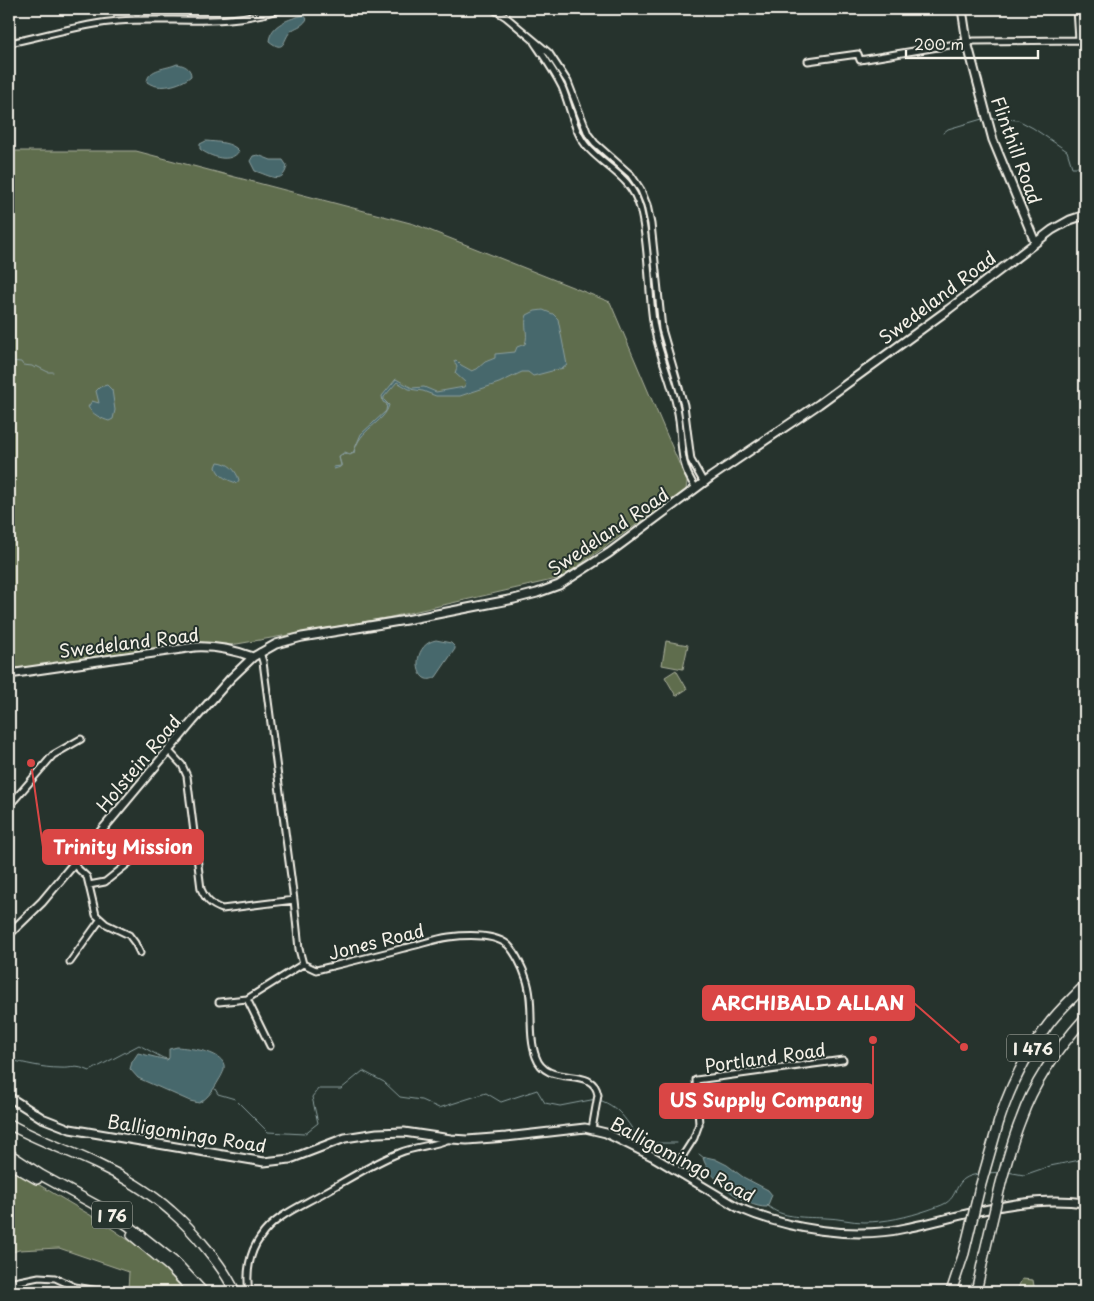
<svg xmlns="http://www.w3.org/2000/svg" width="1094" height="1301" font-family="'Playpen Sans',sans-serif">
<style>
.green{fill:#5f6d4e;stroke:#aaaf9b}
.water{fill:#46686c;stroke:#8c9f9e}
.lines{fill:none;stroke-linecap:round;stroke-linejoin:round}
.stream{stroke:#8c9f9e;stroke-width:1}
.street-casing{stroke:#f4f1e8;stroke-width:9}
.secondary-casing{stroke:#f4f1e8;stroke-width:11}
.highway-casing{stroke:#f4f1e8;stroke-width:12}
.street{stroke:#26332d;stroke-width:5}
.secondary{stroke:#26332d;stroke-width:7}
.highway{stroke:#26332d;stroke-width:9}
.highway-bridge-casing{stroke:#f4f1e8;stroke-width:12;stroke-linecap:butt}
.highway-bridge{stroke:#26332d;stroke-width:9}
.labels{text-anchor:middle;dominant-baseline:central;stroke-width:4;stroke-linejoin:round;paint-order:stroke}
.shield{fill:#26332d;stroke:#b6b8b0;stroke-width:1}
.shield-label{font-size:16px;font-weight:bold;fill:#f4f1e8}
.street-label{font-size:18px;fill:#f4f1e8;stroke:#26332d}
.leader{fill:none;stroke:#da4645;stroke-width:2}
.callout-dot{fill:#da4645;stroke:#26332d;stroke-width:2}
.callout{fill:#da4645;stroke:#da4645;stroke-width:2}
.callout-label{font-size:19px;text-anchor:middle;font-weight:bold;fill:#fff}
</style>
<rect width="100%" height="100%" fill="#26332d"/>
<filter id="ink" filterUnits="userSpaceOnUse"><feTurbulence type="fractalNoise" baseFrequency=".02" numOctaves="2"/><feDisplacementMap in="SourceGraphic" scale="10" xChannelSelector="R" yChannelSelector="G"/><feConvolveMatrix kernelMatrix="1 2 1 2 8 2 1 2 1" color-interpolation-filters="sRGB"/></filter>
<g filter="url(#ink)">
<!-- green -->
<path class="green" d="M 9,151 L 136,151 L 414,224 L 610,302 L 687,482 L 686,490 L 561,578 L 391,617 L 237,644 L 9,672 Z
M 666,641 L 688,645 L 683,669 L 662,665 Z
M 676,670 L 687,689 L 676,696 L 665,677 Z
M 9,1167 L 102,1222 L 146,1252 L 188,1292 L 134,1292 L 128,1289 L 129,1272 L 59,1248 L 19,1250 L 9,1253 Z
M 1022,1279 L 1033,1280 L 1035,1292 L 1016,1292 Z"/>
<!-- water -->
<path class="water" d="M 304,15 L 307,19 C 301,28 296,26 290,32 C 283,40 285,54 269,41 C 271,24 289,19 304,15 Z
M 177,64 C 184,65 191,68 191,76 C 181,85 159,91 147,82 C 148,68 167,69 177,64 Z
M 206,141 C 217,142 232,142 239,151 C 231,164 210,157 200,149 L 200,144 Z
M 258,155 L 271,160 L 283,160 L 287,166 C 283,186 269,175 255,171 L 250,161 L 253,156 Z
M 543,310 L 553,314 L 558,319 L 567,365 L 563,368 L 533,376 L 528,372 L 522,372 L 499,383 L 460,396 L 436,396 L 423,391 L 409,389 L 397,382 L 384,397 L 384,400 L 389,405 C 384,424 359,428 354,453 L 350,455 L 345,453 L 339,457 C 340,465 346,466 334,469 L 333,467 L 341,466 L 339,456 L 345,452 L 350,454 L 353,453 L 361,434 L 386,411 L 387,404 L 383,402 L 382,396 L 396,379 L 412,388 L 424,387 L 436,392 L 464,387 L 466,383 L 455,373 L 457,367 L 454,361 L 456,360 L 461,365 L 472,371 L 477,369 L 485,362 L 495,358 L 495,354 L 515,352 L 517,347 L 525,344 C 529,334 523,325 527,315 L 535,311 Z
M 107,385 L 112,390 L 115,410 L 113,419 L 109,421 C 102,419 92,414 88,407 L 92,401 L 99,403 L 96,391 L 100,387 Z
M 218,462 C 229,463 236,470 239,480 L 237,483 C 229,481 218,476 216,467 Z
M 436,640 L 451,643 L 455,647 L 455,649 L 436,677 C 415,690 409,645 436,640 Z
M 177,1047 C 189,1048 221,1051 224,1065 C 225,1070 222,1075 219,1080 C 214,1089 208,1098 199,1103 L 190,1101 L 138,1078 L 130,1069 L 132,1062 L 138,1053 L 167,1060 L 169,1058 L 169,1049 Z
M 706,1157 L 715,1159 L 727,1165 L 743,1177 L 768,1190 L 772,1195 L 767,1207 C 745,1208 709,1179 703,1158 Z"/>
<g class="lines">
<!-- stream -->
<path class="stream" d="M 991,118 L 1018,120 L 1033,128 L 1067,151 L 1072,167 L 1085,167
M 943,133 L 948,129 L 982,119
M 10,361 L 21,362 L 23,365 L 32,366 L 35,368 L 36,366 L 48,372 L 53,372
M 9,1060 C 26,1063 42,1068 59,1068 C 75,1069 73,1064 90,1071 L 139,1045 L 163,1058 L 168,1059
M 215,1089 L 218,1094 L 235,1099 L 268,1132 L 304,1134 L 318,1123 L 312,1097 L 318,1089 L 341,1089 L 363,1071 L 384,1082 L 400,1097 L 421,1100 L 439,1108 L 486,1093 L 501,1102 L 537,1090 L 545,1103 L 560,1106 L 596,1099
M 599,1100 C 622,1107 629,1126 642,1143 L 677,1143
M 699,1154 L 704,1158
M 1007,1172 L 1024,1175 L 1050,1166 L 1085,1159
M 988,1173 L 1001,1172
M 767,1205 C 781,1219 807,1217 826,1218 C 838,1218 851,1222 864,1222 C 886,1222 907,1217 928,1210 C 933,1208 941,1206 946,1203 C 960,1194 953,1177 979,1174"/>
<!-- street casing -->
<g class="street-casing">
<path id="street" d="M 493,9 L 506,17 L 549,53 L 568,82 L 588,134 L 595,143 L 631,175 L 641,190 L 647,205 L 651,224 L 662,329 L 684,405 L 691,460 L 704,483
M 755,9 L 756,9
M 1077,9 L 1079,40
M 534,42 C 544,57 554,71 562,87 C 571,108 573,132 589,149 C 609,170 631,177 640,208 C 649,242 648,286 653,321 C 657,351 671,379 677,408 C 684,439 676,460 696,488
M 9,43 C 45,36 81,24 118,21 C 174,17 226,27 281,9
M 808,61 L 858,54 L 860,60 L 974,41 L 1079,40 L 1085,41
M 260,652 L 263,662 L 294,900 L 299,949 L 303,964 L 316,970 C 345,963 375,956 404,948 C 419,945 434,939 449,937 C 466,935 493,933 508,945 C 515,952 523,968 526,978 C 535,1003 527,1033 536,1057 C 547,1089 593,1064 598,1095 L 592,1129
M 168,750 L 182,765 L 187,776 L 201,889 C 206,900 211,905 222,909 L 294,900
M 9,806 L 53,755 L 81,739
M 73,864 L 87,877 L 96,915 L 106,924 L 129,935 L 135,943 L 140,953
M 89,885 L 105,882 L 130,862
M 70,962 L 100,920
M 247,999 L 270,1046
M 219,1002 L 247,999 L 303,964
M 675,1168 L 694,1138 L 699,1124 L 696,1080 L 843,1060
M 9,1283 L 39,1277 L 55,1278 L 75,1287 L 104,1292
M 249,1292 C 246,1274 249,1253 260,1238 C 274,1216 303,1205 325,1192 C 349,1179 373,1163 399,1153 C 416,1146 434,1146 450,1139"/>
</g>
<!-- secondary casing -->
<g class="secondary-casing">
<path id="secondary" d="M 962,9 L 967,42 L 993,140 L 1035,242
M 9,674 L 195,647 C 215,646 234,650 253,657
M 9,934 L 42,902 L 193,721 L 230,679 L 253,657 L 276,644 L 302,637 L 406,620 L 514,599 L 537,593 L 559,585 L 609,553 L 711,477 L 819,404 L 949,309 L 1052,230 L 1070,220 L 1085,215
M 9,1097 L 42,1118 L 70,1129 L 264,1162 L 290,1159 L 345,1138 L 377,1133 L 404,1132 L 451,1139 L 467,1140 L 506,1137 L 585,1128 L 606,1133 L 652,1156 L 739,1208 C 787,1229 854,1240 906,1228 C 965,1216 1024,1194 1085,1203"/>
</g>
<!-- highway casing -->
<g class="highway-casing">
<path id="highway" d="M 999,1121 C 1010,1087 1026,1054 1048,1025 C 1059,1010 1073,998 1085,985
M 9,1124 C 37,1140 68,1150 97,1164 C 121,1175 151,1193 171,1211 C 192,1229 224,1267 235,1292
M 9,1154 L 41,1175 L 103,1209 L 129,1226 L 178,1265 L 203,1292
M 9,1163 L 37,1179
M 1000,1187 C 1006,1164 1012,1141 1021,1119 C 1034,1082 1059,1047 1085,1018
M 132,1235 L 169,1266 L 194,1292
M 951,1292 L 964,1253
M 976,1292 L 984,1255"/>
</g>
<!-- street -->
<use href="#street" class="street"/>
<!-- secondary -->
<use href="#secondary" class="secondary"/>
<!-- highway -->
<use href="#highway" class="highway"/>
<!-- highway-bridge casing -->
<g class="highway-bridge-casing">
<path id="highway-bridge" d="M 964,1253 L 979,1191 L 999,1121
M 984,1255 L 1000,1187"/>
</g>
<!-- highway-bridge -->
<use href="#highway-bridge" class="highway-bridge"/>
</g>
</g>
<g class="labels">
<!-- shield labels -->
<g class="shield">
<rect x="1007" y="1034.5" width="52" height="27" rx="4"/>
<rect x="92" y="1201.5" width="40" height="27" rx="4"/>
</g>
<g class="shield-label">
<text x="1033" y="1048">I 476</text>
<text x="112" y="1215">I 76</text>
</g>
<!-- street labels -->
<g class="street-label">
<text transform="translate(1017 150) rotate(70)">Flinthill Road</text>
<text transform="translate(937 297) rotate(-37)">Swedeland Road</text>
<text transform="translate(608 531) rotate(-34)">Swedeland Road</text>
<text transform="translate(129 642) rotate(-7)">Swedeland Road</text>
<text transform="translate(138 763) rotate(-50)">Holstein Road</text>
<text transform="translate(376 941) rotate(-14)">Jones Road</text>
<text transform="translate(765 1057) rotate(-8)">Portland Road</text>
<text transform="translate(187 1133) rotate(9)">Balligomingo Road</text>
<text transform="translate(683 1159) rotate(28)">Balligomingo Road</text>
</g>
</g>
<!-- callouts -->
<path class="leader" d="M31 763L43 847M964 1047L914 1003M873 1040L873 1101"/>
<g class="callout-dot">
<circle cx="31" cy="763" r="5"/>
<circle cx="964" cy="1047" r="5"/>
<circle cx="873" cy="1040" r="5"/>
</g>
<g class="callout">
<rect x="43" y="830" width="160" height="34" rx="5"/>
<rect x="703" y="986" width="211" height="34" rx="5"/>
<rect x="660" y="1084" width="213" height="34" rx="5"/>
</g>
<g class="callout-label">
<text x="123" y="854">Trinity Mission</text>
<text x="808" y="1010">ARCHIBALD ALLAN</text>
<text x="766" y="1107">US Supply Company</text>
</g>
<!-- margin -->
<rect width="1094" height="1301" fill="none" stroke="#26332d" stroke-width="30"/>
<rect x="15" y="15" width="1064" height="1271" fill="none" stroke="#f4f1e8" stroke-width="2" filter="url(#ink)"/>
<!-- scale -->
<path d="M906 50v8h132v-8" fill="none" stroke="#f4f1e8" stroke-width="2.5"/>
<text x="914" y="50" font-size="15" fill="#f4f1e8" stroke="#26332d" stroke-width="4" paint-order="stroke">200 m</text>
</svg>
